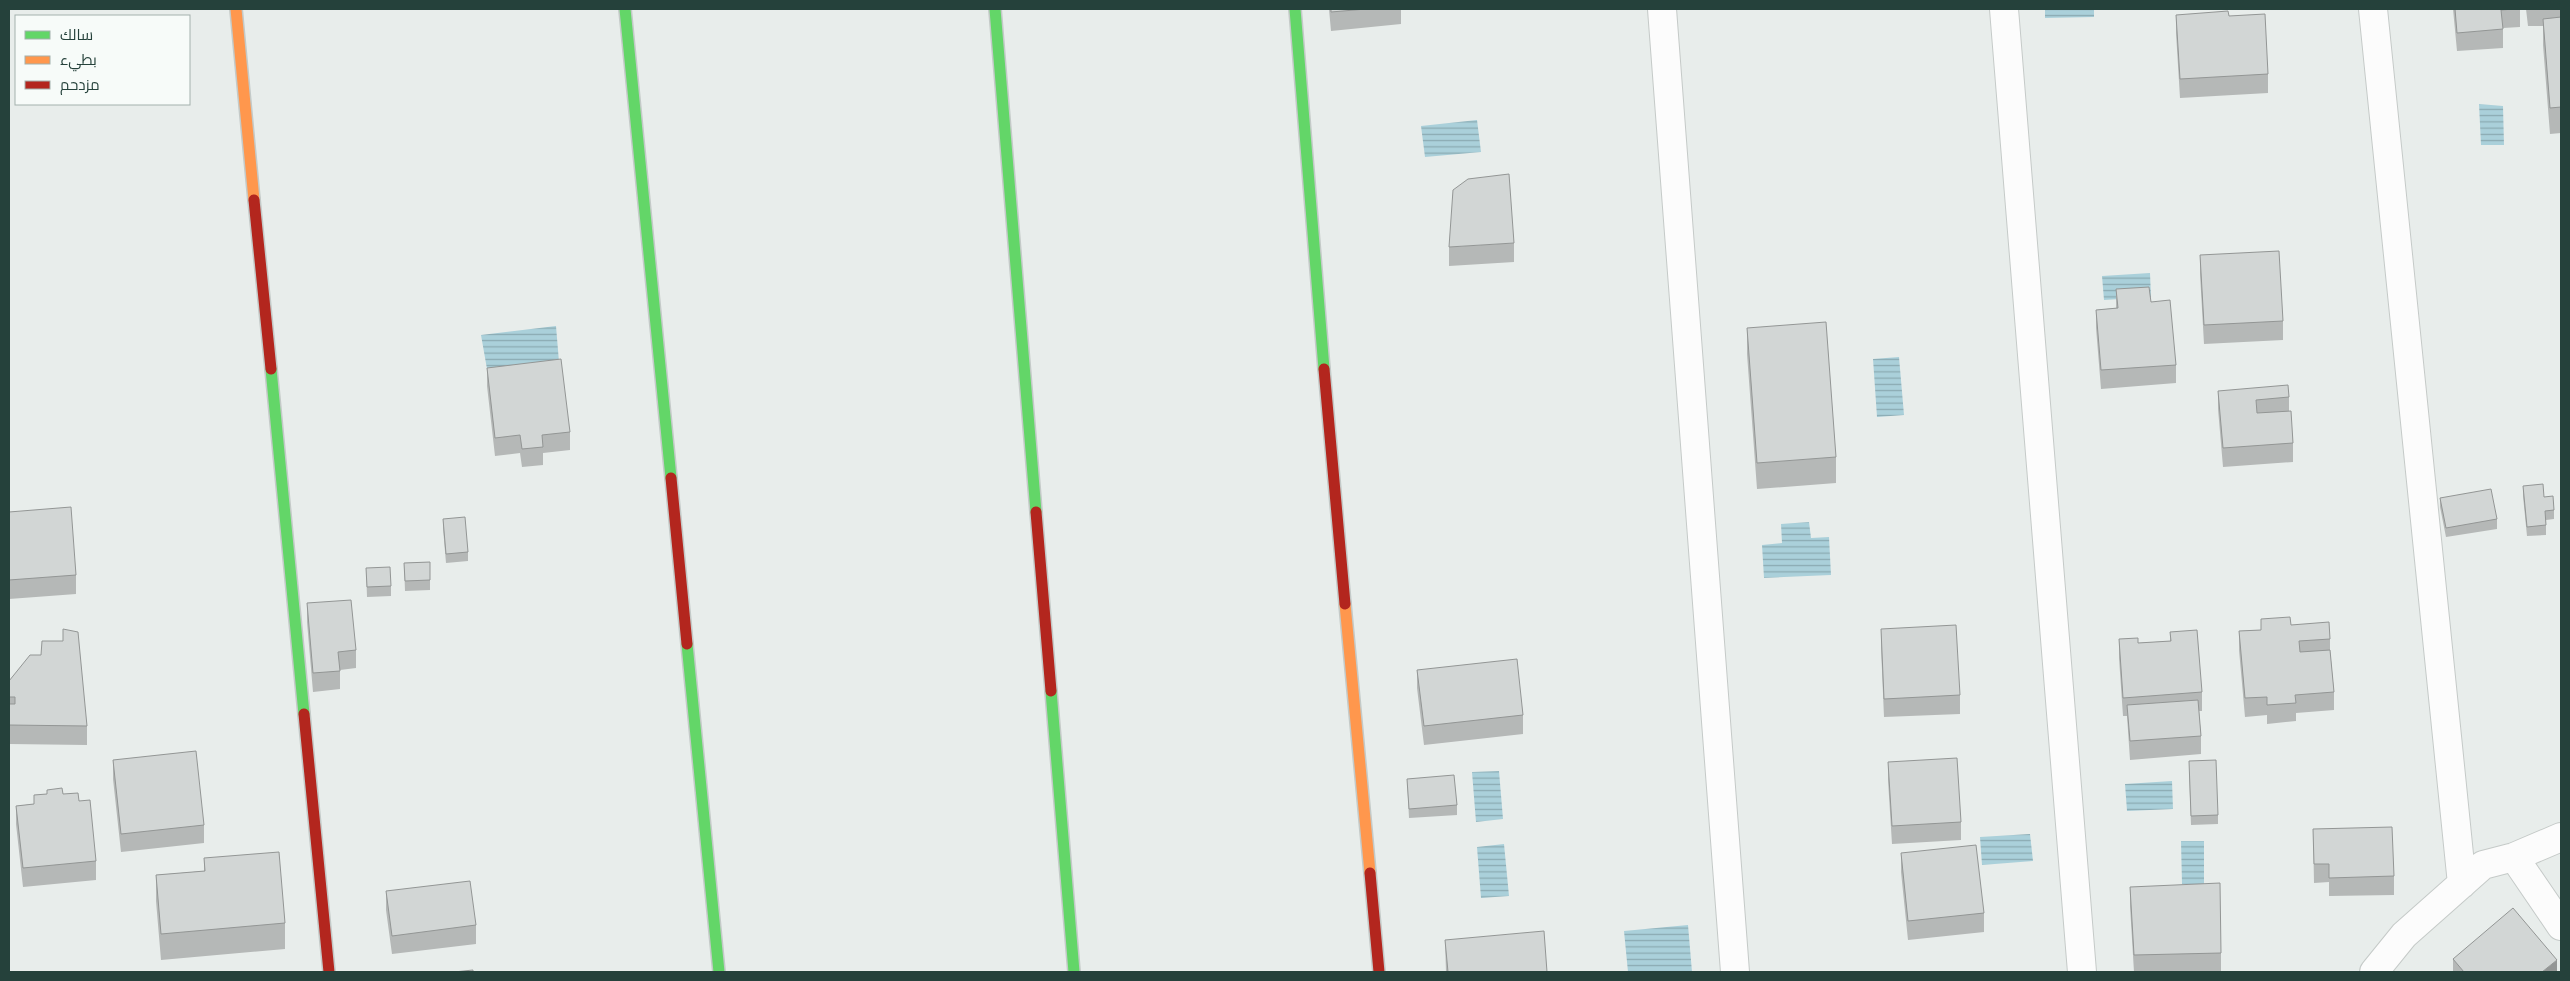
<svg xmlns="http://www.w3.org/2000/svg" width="2570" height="981" font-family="'Source Sans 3',Cairo,sans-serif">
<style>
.water{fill:url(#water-rules)}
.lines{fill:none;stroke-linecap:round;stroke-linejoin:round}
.street-casing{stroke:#c5cac8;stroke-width:30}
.fast-casing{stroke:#c4cac8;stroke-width:14}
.slow-casing{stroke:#c4cac8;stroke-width:14}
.jam-casing{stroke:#c4cac8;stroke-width:14}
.street{stroke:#fcfcfc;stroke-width:28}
.fast{stroke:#63d668;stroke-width:11}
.slow{stroke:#ff974d;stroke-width:11}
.jam{stroke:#b3261e;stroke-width:11}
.wall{fill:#b5b8b7}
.shaded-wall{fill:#939695}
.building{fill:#d2d6d5;stroke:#939695}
</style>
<defs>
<pattern id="water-rules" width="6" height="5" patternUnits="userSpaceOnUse" patternTransform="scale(1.25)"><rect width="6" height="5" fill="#aad0da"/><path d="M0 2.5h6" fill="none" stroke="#8aaab2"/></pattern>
</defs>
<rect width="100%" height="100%" fill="#e8edeb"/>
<!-- water -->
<path class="water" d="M 2045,9 L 2094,9 L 2094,17 L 2045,18 Z
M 2479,104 L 2503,106 L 2504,145 L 2481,145 Z
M 1477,120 L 1481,152 L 1425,157 L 1421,126 Z
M 2150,273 L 2151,297 L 2104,300 L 2102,276 Z
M 556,326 L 559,362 L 487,369 L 481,335 Z
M 1899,357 L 1904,415 L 1877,417 L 1873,359 Z
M 1809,522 L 1811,538 L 1829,537 L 1831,575 L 1764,578 L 1762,545 L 1782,543 L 1781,524 Z
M 1499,771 L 1503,819 L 1476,822 L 1472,772 Z
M 2172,781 L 2173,809 L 2127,811 L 2125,784 Z
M 2030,834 L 2033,861 L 1982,865 L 1980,837 Z
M 2181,841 L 2204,841 L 2204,884 L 2182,884 Z
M 1504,844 L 1509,896 L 1481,898 L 1477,847 Z
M 1688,925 L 1692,972 L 1628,972 L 1624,931 Z"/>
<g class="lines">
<!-- street casing -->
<g class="street-casing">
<path id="street" d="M 1662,9 L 1735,972
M 2004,9 L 2082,972
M 2373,9 L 2462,884
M 2514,857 L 2561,926
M 2374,972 L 2404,935 L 2483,865 L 2514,857 L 2561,837"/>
</g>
<!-- fast casing -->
<g class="fast-casing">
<path id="fast" d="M 625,9 L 671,478
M 995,9 L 1036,512
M 1295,9 L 1324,369
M 271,369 L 304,714
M 687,644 L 719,972
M 1051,691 L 1074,972"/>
</g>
<!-- slow casing -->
<g class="slow-casing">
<path id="slow" d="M 236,9 L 254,200
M 1345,604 L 1370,873"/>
</g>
<!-- jam casing -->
<g class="jam-casing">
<path id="jam" d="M 254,200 L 271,369
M 1324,369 L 1345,604
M 671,478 L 687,644
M 1036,512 L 1051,691
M 304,714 L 329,972
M 1370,873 L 1379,972"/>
</g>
<!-- street -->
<use href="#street" class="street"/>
<!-- fast -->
<use href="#fast" class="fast"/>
<!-- slow -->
<use href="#slow" class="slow"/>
<!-- jam -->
<use href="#jam" class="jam"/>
</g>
<!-- wall -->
<path class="wall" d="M 1329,9 L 1401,9 L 1401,24 L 1331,31 Z
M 2453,9 L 2520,9 L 2520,27 L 2503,28 L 2503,48 L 2457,51 Z
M 2526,9 L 2561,9 L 2561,133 L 2550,134 L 2543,45 L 2543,26 L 2528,26 Z
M 2176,15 L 2229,16 L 2268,74 L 2268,93 L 2180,98 L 2176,33 Z
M 1514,243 L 1514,262 L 1449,266 L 1449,247 Z
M 2200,255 L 2283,321 L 2283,340 L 2204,344 L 2200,274 Z
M 2116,289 L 2151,302 L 2176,365 L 2176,383 L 2101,389 L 2096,328 L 2096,310 L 2116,308 Z
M 1747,328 L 1836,457 L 1836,483 L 1757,489 L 1747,354 Z
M 487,368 L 570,432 L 570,450 L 543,453 L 543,465 L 522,467 L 520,453 L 495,456 L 487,386 Z
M 2218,391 L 2289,397 L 2289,411 L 2293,443 L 2293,462 L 2223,467 L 2218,409 Z
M 2523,486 L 2544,497 L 2554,510 L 2554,519 L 2546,520 L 2546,535 L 2527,536 L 2523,496 Z
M 2440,498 L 2497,519 L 2497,529 L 2446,537 L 2440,507 Z
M 9,512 L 76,575 L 76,594 L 9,599 Z
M 443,519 L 468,552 L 468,561 L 446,563 L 443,528 Z
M 430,562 L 430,590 L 405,591 L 404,563 Z
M 366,568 L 391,586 L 391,596 L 367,597 Z
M 307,603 L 356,650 L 356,668 L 340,670 L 340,689 L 313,692 L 307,622 Z
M 2261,619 L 2291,625 L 2330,639 L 2330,650 L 2334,692 L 2334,710 L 2296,713 L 2296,721 L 2267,724 L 2267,715 L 2245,717 L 2239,650 L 2239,631 L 2261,630 Z
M 1881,629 L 1960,695 L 1960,714 L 1884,717 L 1881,647 Z
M 2170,632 L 2202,692 L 2202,711 L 2199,711 L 2201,736 L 2201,754 L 2130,760 L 2127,716 L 2123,716 L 2119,658 L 2119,639 L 2138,643 L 2170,641 Z
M 1417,670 L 1523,715 L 1523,734 L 1424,745 L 1417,688 Z
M 9,681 L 87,726 L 87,745 L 9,744 Z
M 113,760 L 204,825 L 204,843 L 121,852 L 113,779 Z
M 1888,762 L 1961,822 L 1961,840 L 1892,844 L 1888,780 Z
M 2189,771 L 2218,815 L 2218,824 L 2191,825 Z
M 1407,779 L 1457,805 L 1457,815 L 1409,818 Z
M 63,794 L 79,801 L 96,861 L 96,880 L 23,887 L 16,824 L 16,806 L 34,804 L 34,795 Z
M 2313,829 L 2394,876 L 2394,895 L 2329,896 L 2329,882 L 2314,883 Z
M 1901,853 L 1984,913 L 1984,932 L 1908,940 L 1901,872 Z
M 204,858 L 285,923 L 285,949 L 161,960 L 156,901 L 156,875 L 204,871 Z
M 2130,887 L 2221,953 L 2221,972 L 2134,972 L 2130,906 Z
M 386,891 L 476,925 L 476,944 L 392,954 L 386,910 Z
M 1445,940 L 1547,972 L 1446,972 Z
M 2453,959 L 2557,972 L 2453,972 Z"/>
<!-- shaded-wall -->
<path class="shaded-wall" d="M 2557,960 L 2557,972 L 2542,972 Z"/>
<!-- building -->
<path class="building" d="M 1331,9 L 1366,9 L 1331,12 Z
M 2455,9 L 2514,9 L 2501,10 L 2503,29 L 2457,33 Z
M 2228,11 L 2229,16 L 2265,14 L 2268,74 L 2180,79 L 2176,15 Z
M 2561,17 L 2561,107 L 2550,108 L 2543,19 Z
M 1509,174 L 1514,243 L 1449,247 L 1453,190 L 1468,179 Z
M 2279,251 L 2283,321 L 2204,325 L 2200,255 Z
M 2149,287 L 2151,302 L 2170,300 L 2176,365 L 2101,370 L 2096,310 L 2118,308 L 2116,289 Z
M 1826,322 L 1836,457 L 1757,463 L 1747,328 Z
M 561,359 L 570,432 L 542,435 L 543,447 L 522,449 L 520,435 L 495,438 L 487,368 Z
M 2288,385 L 2289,397 L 2256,400 L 2257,413 L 2291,411 L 2293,443 L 2223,448 L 2218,391 Z
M 2543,484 L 2544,497 L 2553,496 L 2554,510 L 2545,511 L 2546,525 L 2527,527 L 2523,486 Z
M 2491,489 L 2497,519 L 2446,528 L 2440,498 Z
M 71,507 L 76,575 L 9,580 L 9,512 Z
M 465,517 L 468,552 L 446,554 L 443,519 Z
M 430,562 L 430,580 L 405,581 L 404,563 Z
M 390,567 L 391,586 L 367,587 L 366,568 Z
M 351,600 L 356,650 L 338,652 L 340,671 L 313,673 L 307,603 Z
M 2290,617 L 2291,625 L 2329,622 L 2330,639 L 2299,641 L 2300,652 L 2330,650 L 2334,692 L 2295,695 L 2296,703 L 2267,705 L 2267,697 L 2245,698 L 2239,631 L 2261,630 L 2261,619 Z
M 1956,625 L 1960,695 L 1884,699 L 1881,629 Z
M 63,629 L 78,632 L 87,726 L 9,725 L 9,704 L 15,704 L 15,697 L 9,697 L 9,681 L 30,655 L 41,655 L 42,641 L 63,641 Z
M 2197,630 L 2202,692 L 2123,698 L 2119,639 L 2138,638 L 2138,643 L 2171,641 L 2170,632 Z
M 1517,659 L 1523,715 L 1424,726 L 1417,670 Z
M 2198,700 L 2201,736 L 2130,741 L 2127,705 Z
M 196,751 L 204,825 L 121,834 L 113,760 Z
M 1957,758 L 1961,822 L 1892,826 L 1888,762 Z
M 2216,760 L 2218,815 L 2191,816 L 2189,761 Z
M 1454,775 L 1457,805 L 1409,809 L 1407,779 Z
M 62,788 L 63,794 L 78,793 L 79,801 L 90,800 L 96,861 L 23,868 L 16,806 L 34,804 L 34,795 L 47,794 L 47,790 Z
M 2392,827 L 2394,876 L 2329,878 L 2329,864 L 2314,864 L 2313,829 Z
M 1976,845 L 1984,913 L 1908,921 L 1901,853 Z
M 279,852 L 285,923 L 161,934 L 156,875 L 205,871 L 204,858 Z
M 470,881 L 476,925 L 392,936 L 386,891 Z
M 2220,883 L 2221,953 L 2134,955 L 2130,887 Z
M 2513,908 L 2557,960 L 2542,972 L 2464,972 L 2453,959 Z
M 1544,931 L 1547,972 L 1448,972 L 1445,940 Z
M 473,970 L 473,972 L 454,972 Z"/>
<!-- border -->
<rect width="2570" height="981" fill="none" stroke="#25413b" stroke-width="20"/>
<!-- legend -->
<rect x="15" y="15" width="175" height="90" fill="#f7fbf9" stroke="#a3b1ad"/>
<rect x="25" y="31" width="25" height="8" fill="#63d668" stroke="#a3b1ad"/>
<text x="60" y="40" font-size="15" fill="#25413b">سالك</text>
<rect x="25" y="56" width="25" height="8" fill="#ff974d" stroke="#a3b1ad"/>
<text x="60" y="65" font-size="15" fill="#25413b">بطيء</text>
<rect x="25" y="81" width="25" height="8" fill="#b3261e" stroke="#a3b1ad"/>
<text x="60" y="90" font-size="15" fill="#25413b">مزدحم</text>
</svg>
